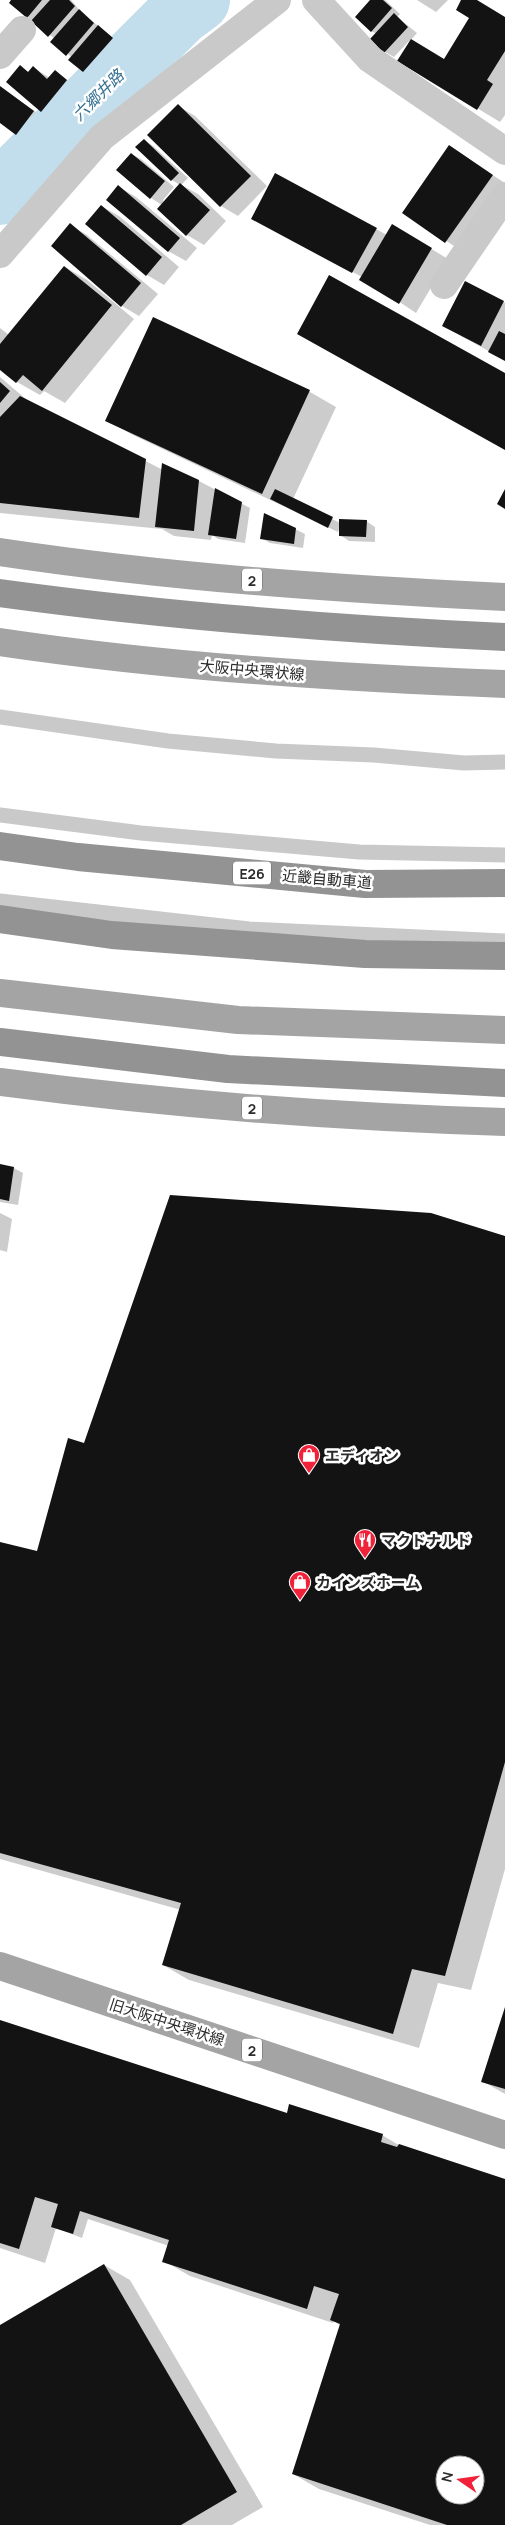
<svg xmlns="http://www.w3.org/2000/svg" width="505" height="2525" font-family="Manrope,'Noto Sans JP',sans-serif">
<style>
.shadow{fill:#0003;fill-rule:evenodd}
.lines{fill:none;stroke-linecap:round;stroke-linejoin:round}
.river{stroke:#c2deed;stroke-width:64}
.building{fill:#131313;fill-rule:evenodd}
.service{stroke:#c9c9c9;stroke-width:15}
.minor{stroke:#c9c9c9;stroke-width:28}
.primary{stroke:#a4a4a4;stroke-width:28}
.motorway{stroke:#939393;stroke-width:28}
.labels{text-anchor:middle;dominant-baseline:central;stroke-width:5;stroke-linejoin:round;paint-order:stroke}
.shield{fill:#fff;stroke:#6b6b6b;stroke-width:1}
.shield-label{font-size:14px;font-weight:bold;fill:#2c2c2c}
.street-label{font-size:15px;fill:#2c2c2c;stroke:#fff}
.poi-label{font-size:15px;font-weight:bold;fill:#2c2c2c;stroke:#fff;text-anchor:start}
.water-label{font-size:16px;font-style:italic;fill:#367292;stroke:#fff}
</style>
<rect width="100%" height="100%" fill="#fff"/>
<!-- shadow -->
<path class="shadow" d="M 11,0 L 71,0 L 82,13 L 121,44 L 93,77 L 70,59 L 71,57 L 55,39 L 11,3 Z
M 372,0 L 385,0 L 400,14 L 397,17 L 417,33 L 411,40 L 445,60 L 471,17 L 463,0 L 475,0 L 505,18 L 505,115 L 500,122 L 399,61 L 410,40 L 394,57 L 385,52 L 372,39 L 377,34 L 371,31 Z
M 417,0 L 448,0 L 436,12 Z
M 20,67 L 30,73 L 34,68 L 50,78 L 55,72 L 84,91 L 59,121 L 42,111 Z
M 0,87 L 43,117 L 26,140 L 0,122 Z
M 178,106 L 195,116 L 267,186 L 238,216 L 221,206 L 149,135 Z
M 144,140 L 153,146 L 188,178 L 181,185 L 198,194 L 226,221 L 204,245 L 187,235 L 162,205 L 151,198 L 118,170 L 131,154 L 141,159 L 174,187 L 163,200 L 164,202 L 180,185 L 172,180 Z
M 449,147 L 505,183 L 463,252 L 403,212 Z
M 0,158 L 12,168 L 0,184 Z
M 119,187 L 136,197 L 197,248 L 186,261 L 168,251 Z
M 101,206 L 119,216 L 179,267 L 164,285 L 147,275 Z
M 70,225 L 87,235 L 158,294 L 139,316 L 122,306 L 52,246 Z
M 376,229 L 387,235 L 410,236 L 448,259 L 416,313 L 362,277 L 276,231 Z
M 65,267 L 87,280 L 134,319 L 65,403 L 44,391 L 40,395 L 17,382 L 0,368 L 0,328 L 9,335 Z
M 465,282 L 505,303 L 505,360 L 461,336 Z
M 153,319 L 310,392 L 336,407 L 293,499 L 340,523 L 366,521 L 375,527 L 375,542 L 349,541 L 340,535 L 340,526 L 338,532 L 133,435 L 106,420 Z
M 0,377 L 27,400 L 163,470 L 199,481 L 250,508 L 245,543 L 218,539 L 212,535 L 211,540 L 174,536 L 162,529 L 0,513 Z
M 295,529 L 305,534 L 303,548 L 270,543 L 261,538 Z
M 0,1166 L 14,1168 L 23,1173 L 18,1205 L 0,1202 Z
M 0,1213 L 12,1219 L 7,1252 L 0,1250 Z
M 505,1237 L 505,1869 L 471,1990 L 438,1983 L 419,2048 L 189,1980 L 163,1965 L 181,1910 L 0,1859 L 0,1543 L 38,1552 Z
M 505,2009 L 505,2094 L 482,2081 Z
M 0,2021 L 288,2115 L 382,2135 L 402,2147 L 505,2180 L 505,2525 L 430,2525 L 319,2489 L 293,2474 L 341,2326 L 334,2321 L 333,2323 L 190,2276 L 164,2261 L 169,2246 L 88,2219 L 82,2238 L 56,2228 L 45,2263 L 0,2248 ZM 445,2465 L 475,2465 L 475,2495 L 445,2495 Z
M 104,2265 L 130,2280 L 263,2507 L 232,2525 L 0,2525 L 0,2327 Z"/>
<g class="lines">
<!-- river -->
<path class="river" d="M 0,193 L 179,14 L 198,0"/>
</g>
<!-- building -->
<path class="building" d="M 11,0 L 42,0 L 27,18 L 9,3 Z
M 50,0 L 69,0 L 75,6 L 48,37 L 31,21 Z
M 370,0 L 383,0 L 392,8 L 371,32 L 355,17 Z
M 461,0 L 477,0 L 505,17 L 505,51 L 487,80 L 493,84 L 477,110 L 397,61 L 411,39 L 444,59 L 469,18 L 456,10 Z
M 79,9 L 94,23 L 66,56 L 50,42 Z
M 394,13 L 408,27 L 384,53 L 370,39 Z
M 98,25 L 113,38 L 83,72 L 68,60 Z
M 20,65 L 28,72 L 33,66 L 47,79 L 55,70 L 67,80 L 41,112 L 6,82 Z
M 0,86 L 34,111 L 16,135 L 0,123 Z
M 178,104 L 251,176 L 220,207 L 147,135 Z
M 144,139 L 179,173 L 171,181 L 135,147 Z
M 449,145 L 493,175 L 445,243 L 402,213 Z
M 131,153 L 165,181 L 150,199 L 116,170 Z
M 275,173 L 377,228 L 352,273 L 251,219 Z
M 180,183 L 210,210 L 186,236 L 157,209 Z
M 118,185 L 180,238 L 168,252 L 106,200 Z
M 101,205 L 162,257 L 146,276 L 85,224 Z
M 70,223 L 141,283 L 121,307 L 51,246 Z
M 392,224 L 432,248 L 399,304 L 359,280 Z
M 64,266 L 112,305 L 42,391 L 23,375 L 16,383 L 0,370 L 0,344 Z
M 329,275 L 505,373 L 505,450 L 297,334 Z
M 465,281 L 504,301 L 481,346 L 442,326 Z
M 153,317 L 310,390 L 262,494 L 105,421 Z
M 499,331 L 505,334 L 505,361 L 488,352 Z
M 0,382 L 10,391 L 0,403 Z
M 20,396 L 146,459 L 139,518 L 0,503 L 0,417 Z
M 162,463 L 199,480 L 194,531 L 155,527 Z
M 215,488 L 242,502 L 236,539 L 208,535 Z
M 275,489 L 333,517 L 328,528 L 270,499 Z
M 505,489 L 505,509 L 497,504 Z
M 264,513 L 296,528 L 294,544 L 260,539 Z
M 339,519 L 367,520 L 366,537 L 339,536 Z
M 0,1164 L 14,1167 L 9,1201 L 0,1199 Z
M 170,1195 L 431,1213 L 505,1236 L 505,1762 L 445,1976 L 412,1969 L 393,2034 L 162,1965 L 181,1903 L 0,1853 L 0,1542 L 37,1551 L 68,1438 L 84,1443 Z
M 505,2007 L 505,2089 L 481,2082 Z
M 0,2020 L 287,2113 L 289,2104 L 383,2134 L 381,2142 L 397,2147 L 399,2144 L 505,2179 L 505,2525 L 447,2525 L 292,2474 L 340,2324 L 330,2320 L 339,2294 L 314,2286 L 307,2309 L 162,2262 L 169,2240 L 80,2211 L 73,2234 L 51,2227 L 58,2204 L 35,2197 L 19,2249 L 0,2243 ZM 445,2465 L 475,2465 L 475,2495 L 445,2495 Z
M 104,2264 L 237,2492 L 181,2525 L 0,2525 L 0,2325 Z"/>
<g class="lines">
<!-- service -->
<path class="service" d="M 0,717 L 168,741 L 276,751 L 374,755 L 464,763 L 505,762
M 0,815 L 141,833 L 359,852 L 505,855
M 0,901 L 249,929 L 505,941"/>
<!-- minor -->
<path class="minor" d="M 316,0 L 370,59 L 505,151
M 0,55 L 22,30
M 0,254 L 102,137 L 277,0
M 444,285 L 505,196"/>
<!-- primary -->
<path class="primary" d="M 0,552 C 167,577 336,589 505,597
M 0,642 C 167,667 336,678 505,684
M 0,993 L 238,1020 L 505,1030
M 0,1082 C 167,1104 336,1117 505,1122
M 0,1966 L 505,2135"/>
<!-- motorway -->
<path class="motorway" d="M 0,593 C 168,616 336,629 505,637
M 0,846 L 78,857 L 365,884 L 505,883
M 0,919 L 112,935 L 365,954 L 505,956
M 0,1042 L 228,1069 L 505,1083"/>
</g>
<!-- icons -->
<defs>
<g id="shop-pin" transform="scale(1.125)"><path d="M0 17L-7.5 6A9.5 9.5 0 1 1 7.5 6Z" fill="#f02138" stroke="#fff"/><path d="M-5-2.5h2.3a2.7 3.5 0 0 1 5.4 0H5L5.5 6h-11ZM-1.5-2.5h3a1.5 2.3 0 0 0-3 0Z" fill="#fff"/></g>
<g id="restaurant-pin" transform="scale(1.125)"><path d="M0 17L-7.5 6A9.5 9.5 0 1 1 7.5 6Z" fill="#f02138" stroke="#fff"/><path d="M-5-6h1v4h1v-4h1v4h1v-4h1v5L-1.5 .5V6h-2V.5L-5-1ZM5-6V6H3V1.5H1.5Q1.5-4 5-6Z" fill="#fff"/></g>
</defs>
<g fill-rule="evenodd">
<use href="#shop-pin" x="309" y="1455"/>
<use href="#restaurant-pin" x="365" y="1540"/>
<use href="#shop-pin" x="300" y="1582"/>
</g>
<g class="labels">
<!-- shield labels -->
<g class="shield">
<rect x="242" y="568.5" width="20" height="23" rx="4"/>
<rect x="233" y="861.5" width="38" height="23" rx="4"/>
<rect x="242" y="1096.5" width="20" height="23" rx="4"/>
<rect x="242" y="2038.5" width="20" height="23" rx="4"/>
</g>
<g class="shield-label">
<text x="252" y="580">2</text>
<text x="252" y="873">E26</text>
<text x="252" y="1108">2</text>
<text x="252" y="2050">2</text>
</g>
<!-- street labels -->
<g class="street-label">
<text transform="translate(252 670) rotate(5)">大阪中央環状線</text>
<text transform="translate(327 879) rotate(5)">近畿自動車道</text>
<text transform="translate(167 2022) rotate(18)">旧大阪中央環状線</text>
</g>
<!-- poi labels -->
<g class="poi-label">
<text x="325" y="1455">エディオン</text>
<text x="381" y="1540">マクドナルド</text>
<text x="316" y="1582">カインズホーム</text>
</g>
<!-- water labels -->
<g class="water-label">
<text transform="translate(98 95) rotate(-45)">六郷井路</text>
</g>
</g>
<!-- north arrow -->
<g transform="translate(460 2480) rotate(283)"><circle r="24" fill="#ffffff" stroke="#ababab"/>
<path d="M0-4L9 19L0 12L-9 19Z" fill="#f02138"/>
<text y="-8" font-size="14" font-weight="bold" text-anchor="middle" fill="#2c2c2c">N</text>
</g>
</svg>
